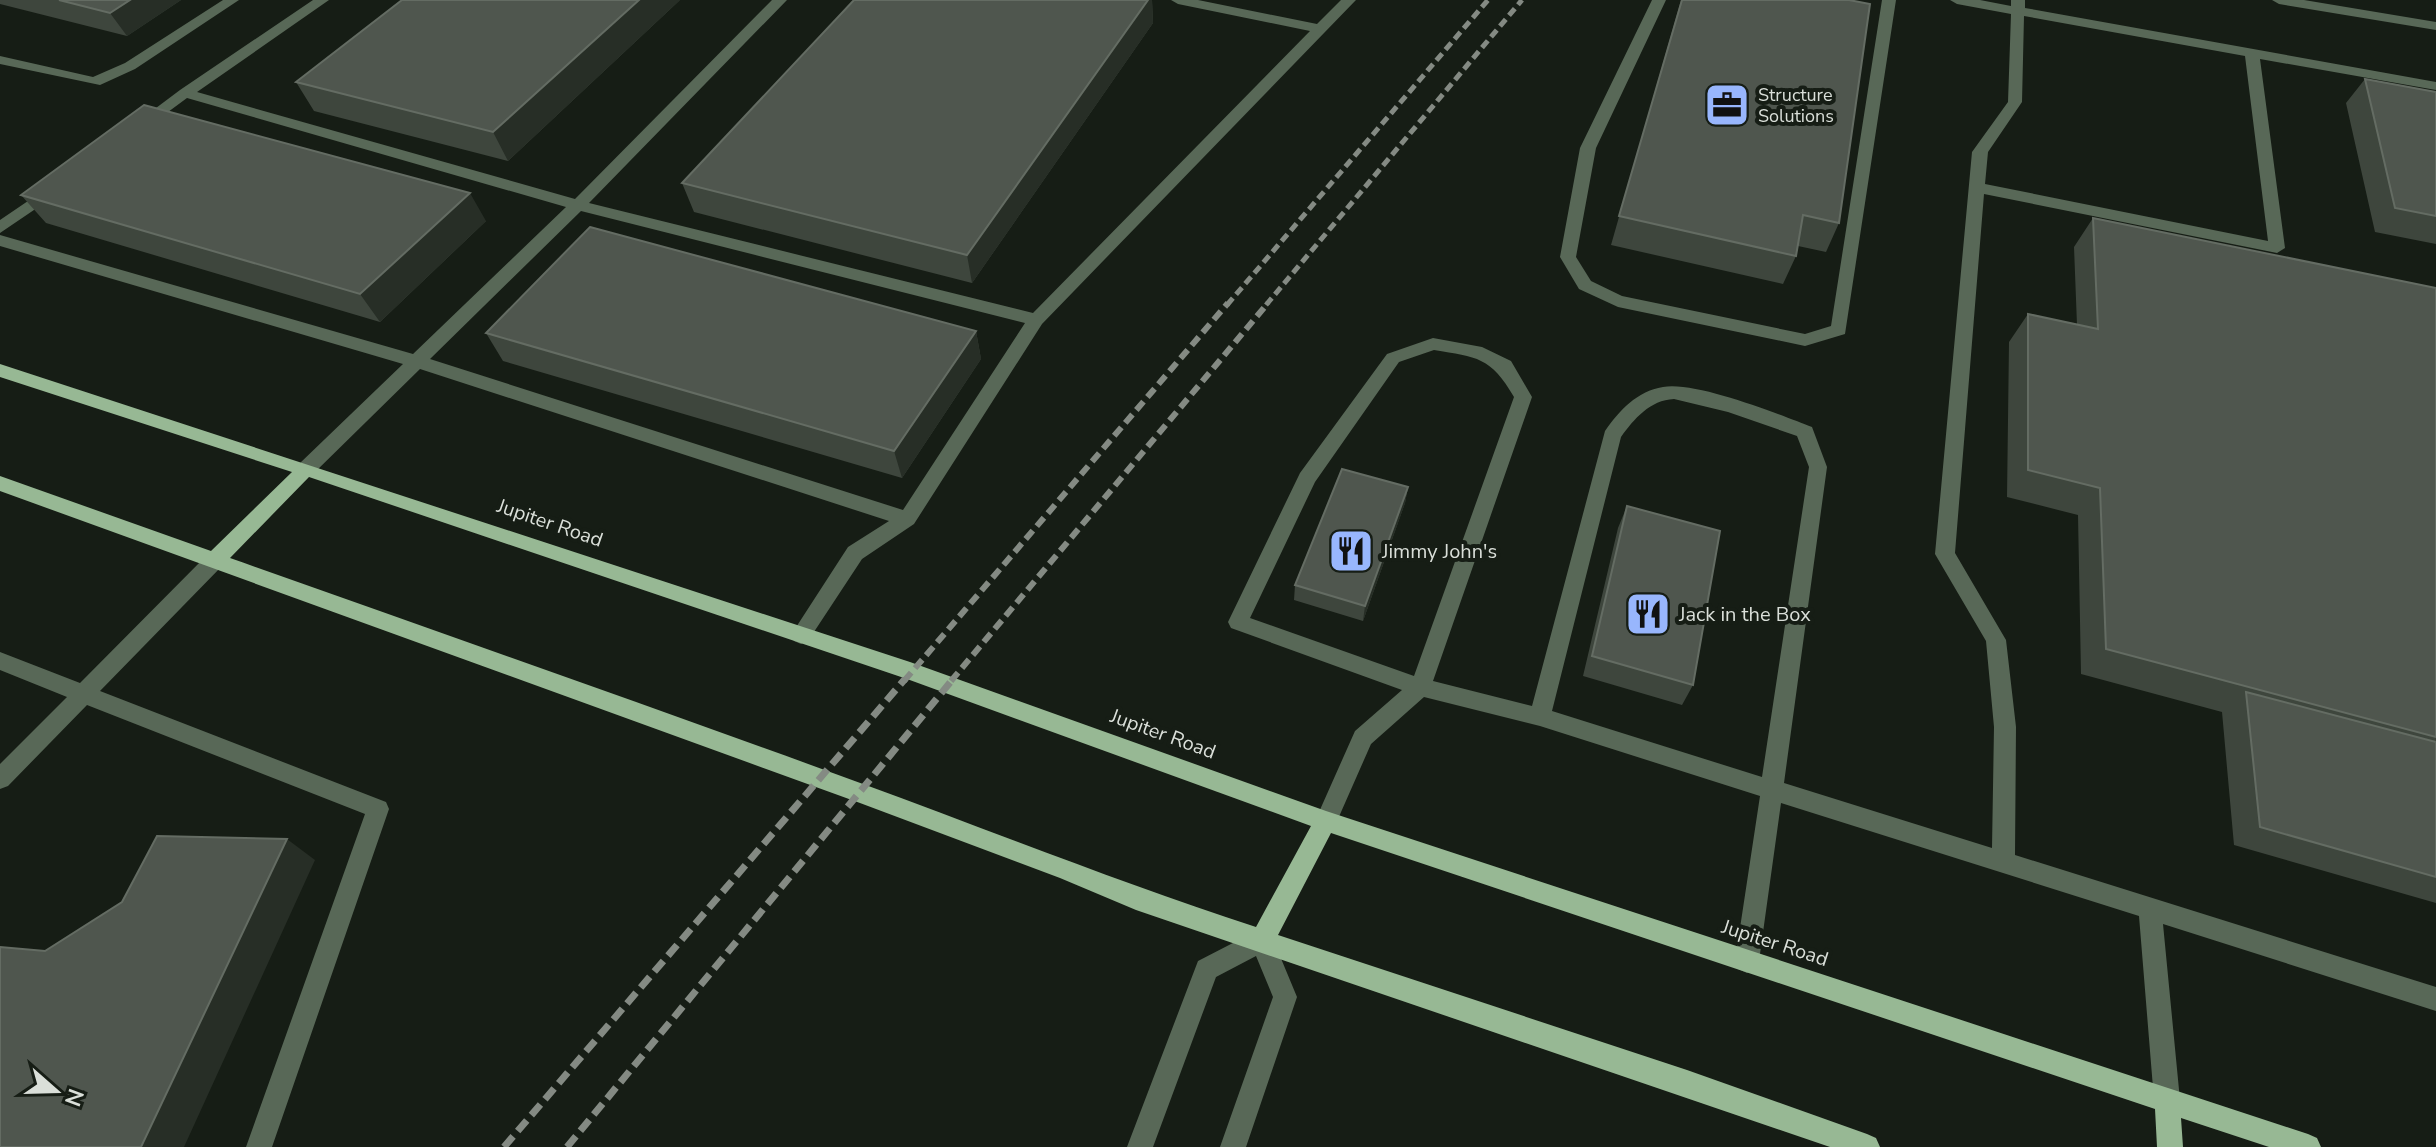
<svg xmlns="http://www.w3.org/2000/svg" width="2436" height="1147" font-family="'Nunito Sans',sans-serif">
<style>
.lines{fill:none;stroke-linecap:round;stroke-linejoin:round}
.minor{fill:#586857;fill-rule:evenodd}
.major{fill:#97b894;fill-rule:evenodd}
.rail-far2{stroke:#848a83;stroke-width:5;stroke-dasharray:9 5;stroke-linecap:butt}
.rail-far1{stroke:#848a83;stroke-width:6;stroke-dasharray:11 6;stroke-linecap:butt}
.rail{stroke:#848a83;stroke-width:7;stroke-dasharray:14 7;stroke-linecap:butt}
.wall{fill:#3e463d}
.shaded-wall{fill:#272e26}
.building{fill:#4f564e;stroke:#646c63;stroke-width:2}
.labels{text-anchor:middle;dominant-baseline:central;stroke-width:8;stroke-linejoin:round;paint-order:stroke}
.far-poi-label{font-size:18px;fill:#dadfd9;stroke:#161d15;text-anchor:start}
.street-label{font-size:20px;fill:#dadfd9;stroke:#161d15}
.poi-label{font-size:20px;fill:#dadfd9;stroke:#161d15;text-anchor:start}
</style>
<rect width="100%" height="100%" fill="#161d15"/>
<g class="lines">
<!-- minor -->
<path class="minor" d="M 223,0 L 239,0 L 135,69 L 100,85 L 0,64 L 0,56 L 93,77 L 125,63 Z
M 313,0 L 329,0 L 197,92 L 575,199 L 772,0 L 787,0 L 589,203 L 1033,313 L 1310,31 L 1178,4 L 1171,0 L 1198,0 L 1317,24 L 1341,0 L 1356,0 L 1042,324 L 914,524 L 862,559 L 808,641 L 801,644 L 794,641 L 791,635 L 848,547 L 889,521 L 420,369 L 313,474 L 306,476 L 297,469 L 299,464 L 403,364 L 0,246 L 0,235 L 413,354 L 566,207 L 187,98 L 145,129 L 135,129 L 132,126 L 180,90 ZM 581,211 L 1025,323 L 903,510 L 430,359 Z
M 1652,0 L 1666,0 L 1596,148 L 1576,257 L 1591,281 L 1622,296 L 1805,334 L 1831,326 L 1882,0 L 1896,0 L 1845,334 L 1805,346 L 1618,307 L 1579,289 L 1560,257 L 1580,148 Z
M 1950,0 L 1980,0 L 2011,6 L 2011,0 L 2025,0 L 2025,8 L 2436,82 L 2436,90 L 2260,59 L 2285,248 L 2277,253 L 1984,194 L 1955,553 L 2006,640 L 2016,727 L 2015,855 L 2436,987 L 2436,1011 L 2163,924 L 2180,1100 L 2176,1109 L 2167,1113 L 2158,1109 L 2154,1100 L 2139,916 L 1781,803 L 1759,961 L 1756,969 L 1747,973 L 1738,969 L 1735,961 L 1760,796 L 1540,726 L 1424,697 L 1371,744 L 1334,828 L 1326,831 L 1318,828 L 1315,821 L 1355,731 L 1402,690 L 1231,628 L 1228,622 L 1300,473 L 1387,354 L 1433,338 L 1482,347 L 1511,361 L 1532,397 L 1433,681 L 1532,706 L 1605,431 C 1619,411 1637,391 1663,387 C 1696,381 1778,414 1812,427 L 1827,467 L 1784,783 L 1992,848 L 1994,727 L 1986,641 L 1935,554 L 1972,152 L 2008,102 L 2011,14 L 1957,4 ZM 2024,16 L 2245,56 L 2268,241 L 1985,184 L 1988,152 L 2022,102 ZM 1434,350 C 1477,357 1491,357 1514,397 L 1414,676 L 1250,618 L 1315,482 L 1399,362 ZM 1674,399 L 1728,412 L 1797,436 L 1809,467 L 1762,777 L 1552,711 L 1621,437 C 1634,419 1650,400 1674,399 Z
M 2272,0 L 2304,0 L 2436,22 L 2436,30 L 2279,4 Z
M 53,184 L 61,189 L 59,193 L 0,233 L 0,220 Z
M 215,552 L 222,554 L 225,560 L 222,566 L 100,691 L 386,802 L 389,809 L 272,1147 L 246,1147 L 365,814 L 87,705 L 8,786 L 0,789 L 0,764 L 67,697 L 0,670 L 0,652 L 80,683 L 208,554 Z
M 1262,928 L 1270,932 L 1297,997 L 1246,1147 L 1220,1147 L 1273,997 L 1256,956 L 1216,977 L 1153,1147 L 1127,1147 L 1198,961 Z"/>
<!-- major -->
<path class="major" d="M 0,364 L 910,662 L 1326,811 L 2308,1134 L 2317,1138 L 2321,1147 L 2269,1147 L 2181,1118 L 2183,1147 L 2157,1147 L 2155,1109 L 1331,833 L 1278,935 L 1687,1070 L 1867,1134 L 1876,1138 L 1880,1147 L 1830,1147 L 1136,910 L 1060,878 L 860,803 L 0,491 L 0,476 L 211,551 L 292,472 L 0,377 ZM 309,477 L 907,679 L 1311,826 L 1256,927 C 1124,884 994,832 863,784 C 653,707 441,633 230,558 Z"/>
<!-- rail-far2 -->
<path class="rail-far2" d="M 1227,305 L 1488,0
M 1266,305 L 1522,0"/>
<!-- rail-far1 -->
<path class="rail-far1" d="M 904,681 L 1228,303
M 951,681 L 1268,303"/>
<!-- rail -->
<path class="rail" d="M 504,1147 L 905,679
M 567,1147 L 953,679"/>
</g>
<!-- wall -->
<path class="wall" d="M 0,0 L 181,0 L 127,36 L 0,4 Z
M 680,0 L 508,161 L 314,111 L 296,82 Z
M 854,0 L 1152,0 L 1153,23 L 972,283 L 694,212 L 682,183 Z
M 1681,0 L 1839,223 L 1826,252 L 1798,246 L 1796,256 L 1783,284 L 1611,245 Z
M 2365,79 L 2436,92 L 2436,244 L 2375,232 L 2346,103 Z
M 21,195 L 486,221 L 380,322 L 46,223 Z
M 2093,218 L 2436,288 L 2436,903 L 2234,845 L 2222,712 L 2081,674 L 2078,515 L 2007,497 L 2009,342 L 2028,314 L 2077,325 L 2074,247 Z
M 976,331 L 981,359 L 902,478 L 503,361 L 486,333 Z
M 1408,487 L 1405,503 L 1363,621 L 1294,600 L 1295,585 Z
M 1627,506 L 1693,685 L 1682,705 L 1583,676 L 1618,528 Z"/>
<!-- shaded-wall -->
<path class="shaded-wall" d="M 130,0 L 181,0 L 127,36 L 110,13 Z
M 639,0 L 680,0 L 508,161 L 493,132 Z
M 1148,0 L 1152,0 L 1153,23 L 972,283 L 967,255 Z
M 470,193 L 486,221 L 380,322 L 360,294 Z
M 976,331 L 981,359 L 902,478 L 894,451 Z
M 1408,487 L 1405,503 L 1363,621 L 1365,606 Z
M 287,839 L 315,860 L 184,1147 L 141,1147 Z"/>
<!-- building -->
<path class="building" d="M 59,0 L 130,0 L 110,13 Z
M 402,0 L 639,0 L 493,132 L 296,82 Z
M 854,0 L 1148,0 L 967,255 L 682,183 Z
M 1682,0 L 1849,0 L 1870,4 L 1839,223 L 1803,215 L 1796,256 L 1619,216 Z
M 2365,79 L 2436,92 L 2436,216 L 2395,208 Z
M 144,105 L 470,193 L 360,294 L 21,195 Z
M 2093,218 L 2436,288 L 2436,737 L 2106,649 L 2100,488 L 2028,470 L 2028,314 L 2098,329 Z
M 590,227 L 976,331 L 894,451 L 486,333 Z
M 1342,469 L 1408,487 L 1365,606 L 1295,585 Z
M 1627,506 L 1720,531 L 1693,685 L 1592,656 Z
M 2246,692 L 2436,742 L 2436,877 L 2260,827 Z
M 157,836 L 287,839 L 141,1147 L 0,1147 L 0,947 L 45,951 L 122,902 Z"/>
<!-- icons -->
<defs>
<g id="office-square" transform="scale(2.3)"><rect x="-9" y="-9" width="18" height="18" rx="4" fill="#98b6fd" stroke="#161d15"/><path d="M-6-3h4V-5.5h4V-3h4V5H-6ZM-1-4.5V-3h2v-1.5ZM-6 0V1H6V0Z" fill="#111"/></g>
<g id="restaurant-square" transform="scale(2.3)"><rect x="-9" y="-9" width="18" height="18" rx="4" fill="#98b6fd" stroke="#161d15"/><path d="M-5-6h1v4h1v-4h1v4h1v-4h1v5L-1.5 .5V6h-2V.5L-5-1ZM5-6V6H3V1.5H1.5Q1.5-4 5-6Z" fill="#111"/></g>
</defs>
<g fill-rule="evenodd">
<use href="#office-square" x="1727" y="105"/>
<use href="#restaurant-square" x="1351" y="551"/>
<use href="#restaurant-square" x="1648" y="614"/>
</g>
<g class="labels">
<!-- far-poi labels -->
<g class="far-poi-label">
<text x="1758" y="95">Structure<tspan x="1758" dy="21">Solutions</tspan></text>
</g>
<!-- street labels -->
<g class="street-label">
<text transform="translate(550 523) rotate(19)">Jupiter Road</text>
<text transform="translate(1163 734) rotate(20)">Jupiter Road</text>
<text transform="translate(1775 943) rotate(18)">Jupiter Road</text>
</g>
<!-- poi labels -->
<g class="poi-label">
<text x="1382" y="551">Jimmy John's</text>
<text x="1679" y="614">Jack in the Box</text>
</g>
</g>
<!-- north arrow -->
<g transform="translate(56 1091) rotate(110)" stroke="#161d15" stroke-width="6" paint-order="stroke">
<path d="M0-6L14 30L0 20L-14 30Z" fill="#dadfd9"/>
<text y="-12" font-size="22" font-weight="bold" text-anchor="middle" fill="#dadfd9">N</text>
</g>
</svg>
